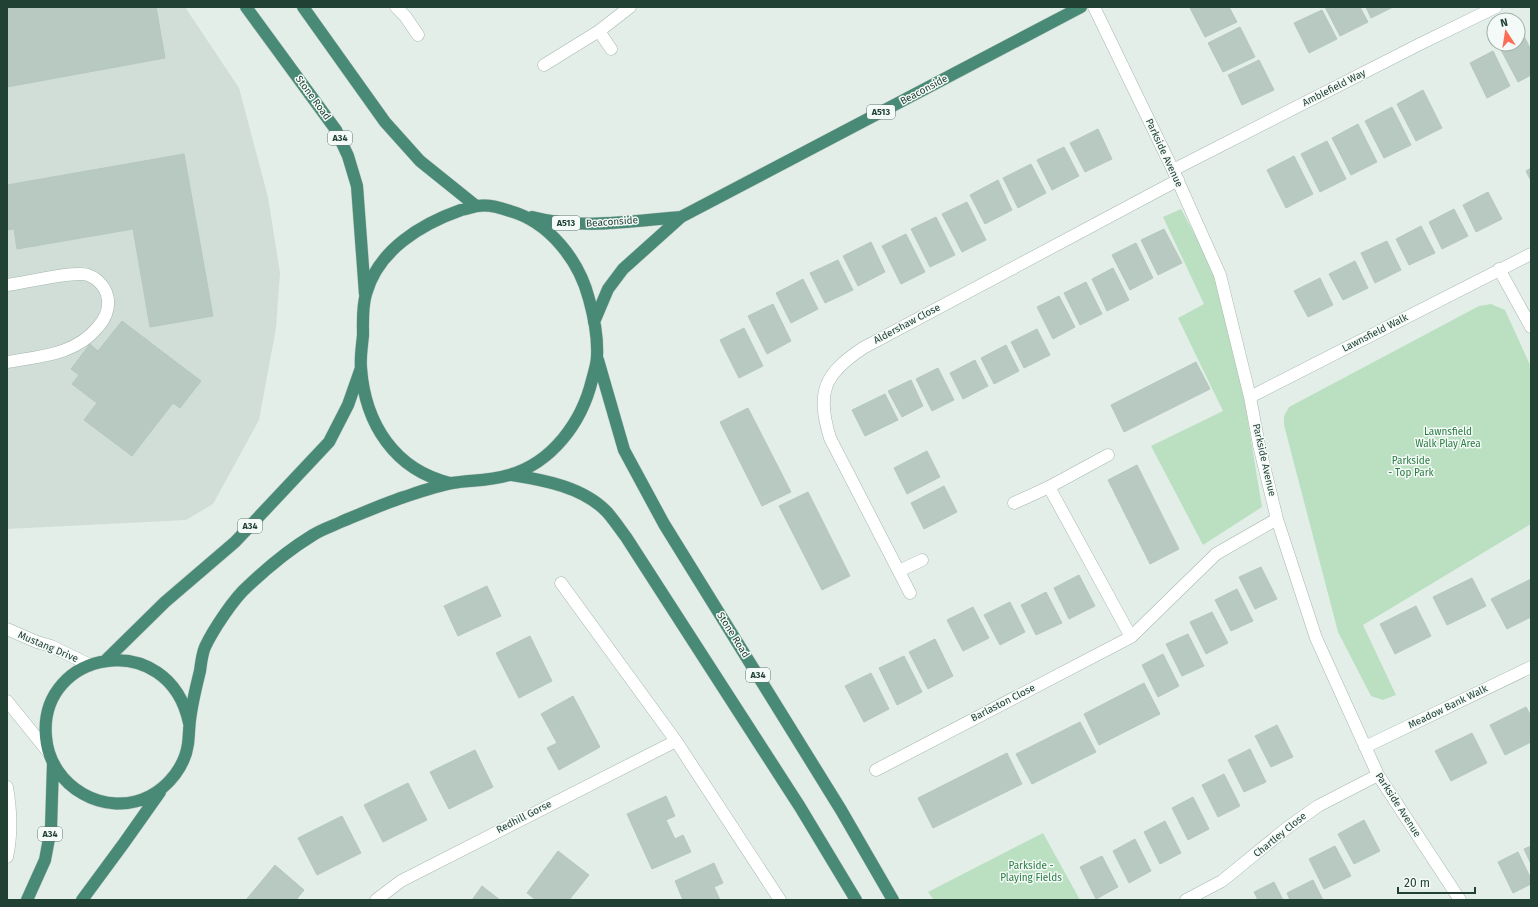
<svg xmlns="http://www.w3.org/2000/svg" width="1538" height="907" font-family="'Fira Sans',sans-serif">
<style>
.built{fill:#d1ded7}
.green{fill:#bbe0c1}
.building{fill:#b8c9c1;stroke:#b5c8be}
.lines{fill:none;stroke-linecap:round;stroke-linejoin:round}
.service-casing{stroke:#a5b7af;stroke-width:13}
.minor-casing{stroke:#a5b7af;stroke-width:13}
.trunk-casing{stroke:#c1cac6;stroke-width:13}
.service{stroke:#fff;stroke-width:12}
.minor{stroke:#fff;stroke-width:12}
.trunk{stroke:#488a75;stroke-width:12}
.labels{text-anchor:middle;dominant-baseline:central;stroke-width:3;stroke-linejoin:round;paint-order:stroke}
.shield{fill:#f4faf7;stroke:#60786f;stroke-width:1}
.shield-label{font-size:9px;font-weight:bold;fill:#214135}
.street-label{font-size:10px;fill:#214135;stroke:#f4faf7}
.park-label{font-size:10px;fill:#287b40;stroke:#f4faf7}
</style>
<rect width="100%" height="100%" fill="#e3eee8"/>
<!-- built -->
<path class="built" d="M 7,7 L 185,7 L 239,88 L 268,197 L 280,273 L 276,328 L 259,420 L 213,504 L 186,520 L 7,529 Z"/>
<!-- green -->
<path class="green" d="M 1181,209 L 1208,259 L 1219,291 L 1244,398 L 1262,507 L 1203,545 L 1151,446 L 1223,411 L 1178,318 L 1204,304 L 1163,217 Z
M 1491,304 L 1505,310 L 1531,367 L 1531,524 L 1363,625 L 1396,695 L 1383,700 L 1371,696 L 1338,632 L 1284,425 L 1284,416 L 1289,407 L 1479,306 Z
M 1043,833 L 1080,900 L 934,900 L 928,892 Z"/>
<!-- building -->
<path class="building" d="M 7,7 L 156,7 L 165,58 L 7,87 Z
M 1229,7 L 1237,22 L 1205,37 L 1190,8 Z
M 1325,7 L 1360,7 L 1368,22 L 1340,36 Z
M 1366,7 L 1393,7 L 1371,18 Z
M 1322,10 L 1337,39 L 1309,53 L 1294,23 Z
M 1240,27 L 1255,57 L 1223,72 L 1208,43 Z
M 1524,36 L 1531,50 L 1531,75 L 1518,82 L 1500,48 L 1507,44 L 1518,44 L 1518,38 Z
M 1493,51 L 1510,86 L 1487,98 L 1470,63 Z
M 1259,60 L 1274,90 L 1242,105 L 1228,75 Z
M 1423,90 L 1442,128 L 1416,141 L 1397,104 Z
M 1392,107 L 1411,145 L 1384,158 L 1365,121 Z
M 1358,124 L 1377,162 L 1351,175 L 1332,138 Z
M 1098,129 L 1112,159 L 1085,172 L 1070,143 Z
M 1327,141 L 1346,179 L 1320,192 L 1301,154 Z
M 1064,147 L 1079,176 L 1052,190 L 1037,160 Z
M 184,154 L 213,316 L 150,327 L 133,229 L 17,249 L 14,229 L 7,230 L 7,204 L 9,204 L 7,185 Z
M 1294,156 L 1313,194 L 1286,208 L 1267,170 Z
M 1031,164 L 1046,193 L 1018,208 L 1003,178 Z
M 1531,168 L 1531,181 L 1526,171 Z
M 998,180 L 1012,210 L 985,224 L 970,195 Z
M 1488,192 L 1502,219 L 1476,232 L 1463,205 Z
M 967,202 L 986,240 L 962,252 L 942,214 Z
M 1454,209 L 1468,236 L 1442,249 L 1429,222 Z
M 936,217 L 955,255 L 930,267 L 911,229 Z
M 1421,226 L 1435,253 L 1409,265 L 1396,239 Z
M 1164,229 L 1182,263 L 1158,275 L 1141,240 Z
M 906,234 L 925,272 L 901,284 L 882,246 Z
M 1387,241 L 1401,270 L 1375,283 L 1361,253 Z
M 871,242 L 885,272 L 858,286 L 843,256 Z
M 1136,243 L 1153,278 L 1130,290 L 1112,255 Z
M 838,260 L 853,290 L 825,303 L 810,273 Z
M 1355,261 L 1368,288 L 1343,300 L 1329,274 Z
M 1113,268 L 1129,300 L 1107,311 L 1092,279 Z
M 1320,278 L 1333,305 L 1308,317 L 1294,291 Z
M 803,279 L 818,309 L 791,323 L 776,293 Z
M 1086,282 L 1102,314 L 1080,325 L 1064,293 Z
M 1059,296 L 1075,327 L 1053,339 L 1037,307 Z
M 773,304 L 791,341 L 767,354 L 748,316 Z
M 122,321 L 201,381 L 180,408 L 173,403 L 132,456 L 84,420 L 97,403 L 72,384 L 79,375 L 71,369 L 90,344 L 98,351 Z
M 744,328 L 763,366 L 739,378 L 720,340 Z
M 1037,329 L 1050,355 L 1024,368 L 1011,342 Z
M 1006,345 L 1019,371 L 994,384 L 981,358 Z
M 975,360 L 988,386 L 963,399 L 950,373 Z
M 1196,362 L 1210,389 L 1124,432 L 1111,405 Z
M 938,368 L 954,400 L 932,411 L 916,379 Z
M 911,380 L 923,406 L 902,417 L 888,391 Z
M 885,394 L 898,420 L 865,436 L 852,410 Z
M 748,408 L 791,492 L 762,506 L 720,422 Z
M 927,451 L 940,477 L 907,494 L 894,468 Z
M 1137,465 L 1179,549 L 1150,564 L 1108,480 Z
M 944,486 L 957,512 L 924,529 L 911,503 Z
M 808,492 L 850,576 L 822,590 L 779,506 Z
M 1261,567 L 1277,599 L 1255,609 L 1239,577 Z
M 1079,575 L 1095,606 L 1069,619 L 1054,588 Z
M 1472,578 L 1486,606 L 1447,625 L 1433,597 Z
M 1531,579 L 1531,617 L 1507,629 L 1491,599 Z
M 487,586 L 501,616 L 458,636 L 444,606 Z
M 1237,589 L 1253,621 L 1231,631 L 1215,600 Z
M 1046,592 L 1062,623 L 1036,635 L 1021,605 Z
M 1010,602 L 1025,632 L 1000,645 L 984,615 Z
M 1416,606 L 1431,636 L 1395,654 L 1380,624 Z
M 973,607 L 989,638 L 963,651 L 947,620 Z
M 1212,612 L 1228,643 L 1206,654 L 1190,622 Z
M 1188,634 L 1204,666 L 1182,676 L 1166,644 Z
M 530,636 L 552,681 L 519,698 L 496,653 Z
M 935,639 L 953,676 L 928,689 L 909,652 Z
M 1163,654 L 1179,686 L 1158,697 L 1142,665 Z
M 904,656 L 922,692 L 897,705 L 879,668 Z
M 871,673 L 889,709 L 864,722 L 845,686 Z
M 1144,683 L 1160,714 L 1099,745 L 1084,714 Z
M 573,696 L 600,747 L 559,770 L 547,748 L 557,743 L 541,714 Z
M 1526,707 L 1531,716 L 1531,742 L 1505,755 L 1490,725 Z
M 1080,722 L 1096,752 L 1032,784 L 1016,754 Z
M 1277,725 L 1293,757 L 1271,767 L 1255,736 Z
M 1472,733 L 1487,763 L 1451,781 L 1435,751 Z
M 1250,749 L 1266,782 L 1244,792 L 1228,760 Z
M 475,750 L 493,787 L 449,809 L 430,772 Z
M 1007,753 L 1022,784 L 933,828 L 918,798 Z
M 1224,774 L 1240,806 L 1218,817 L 1202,785 Z
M 408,783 L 427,820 L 383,842 L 364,805 Z
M 666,796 L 675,816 L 666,820 L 675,839 L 683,835 L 691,852 L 652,869 L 627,814 Z
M 1193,797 L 1209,829 L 1188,840 L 1172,808 Z
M 342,816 L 361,853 L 317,875 L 298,838 Z
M 1364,820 L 1380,851 L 1354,864 L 1338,834 Z
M 1165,821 L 1181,853 L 1160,864 L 1144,832 Z
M 1135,839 L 1151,871 L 1129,883 L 1113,851 Z
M 1335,846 L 1351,876 L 1324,889 L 1309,859 Z
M 1531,846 L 1531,864 L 1524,849 Z
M 558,851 L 589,875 L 569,900 L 536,900 L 527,893 Z
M 1518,852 L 1531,879 L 1531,884 L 1513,893 L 1498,862 Z
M 1102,856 L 1118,887 L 1096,899 L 1080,867 Z
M 714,863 L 723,883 L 714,887 L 720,900 L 683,900 L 675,881 Z
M 275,865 L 304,890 L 296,900 L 246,900 Z
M 1313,880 L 1323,900 L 1290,900 L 1287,893 Z
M 1274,882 L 1283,900 L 1258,900 L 1254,892 Z
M 482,886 L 500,900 L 472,900 Z"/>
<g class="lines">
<!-- service casing -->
<g class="service-casing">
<path id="service" d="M 396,7 L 405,16 L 418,35
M 599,31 L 611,49
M 544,65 L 599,31 L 630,7
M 7,285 C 24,283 75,270 88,275 C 99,279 107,289 108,300 C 109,310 105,319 98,327 C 75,355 41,356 7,362
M 1014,503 L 1049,487 L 1108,455"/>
</g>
<!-- minor casing -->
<g class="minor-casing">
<path id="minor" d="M 1094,7 L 1173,170 L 1220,275 L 1250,397 L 1259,445 L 1277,519 L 1316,638 L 1378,775 L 1460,900
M 1173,170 L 1420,44 L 1496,7
M 1499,269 L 1531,327
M 1250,397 L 1531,254
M 1049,487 L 1131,637
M 899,571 L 922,560
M 561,583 L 676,741 L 780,900
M 910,593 L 830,438 C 816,392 824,374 863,348 L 1178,180
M 7,629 L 37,642 L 51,646 L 90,665
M 7,701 L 49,753
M 1365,747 L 1531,667
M 876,770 L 1131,637 L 1216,554 L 1277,519
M 7,787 C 11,810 12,834 7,857
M 376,900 L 401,881 L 676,741
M 1186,900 L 1222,881 L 1287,828 L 1318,806 L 1378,775"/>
</g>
<!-- trunk casing -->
<g class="trunk-casing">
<path id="trunk" d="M 246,7 L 336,130 L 348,156 L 357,186 L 365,294
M 303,7 L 385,122 L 420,161 L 476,206
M 532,217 C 581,230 631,221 681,217
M 594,322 L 608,289 L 623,269 L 681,217 L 1081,7
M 598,360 L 624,450 L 664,524 L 841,810 L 893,900
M 512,475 C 544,480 583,487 607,512 C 614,520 620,529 626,537 L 800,807 L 856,900
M 106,660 L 165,602 L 235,542 L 329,442 L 348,405 L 361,368
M 189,723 C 169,627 38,649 46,737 C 50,787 106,819 150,796 C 169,786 185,766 188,744 C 189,736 189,728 190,720 C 192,703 196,687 200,671 C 201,663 202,654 205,647 C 213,630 234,598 248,586 C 267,568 290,549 313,535 C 322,529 333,526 343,521 C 363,513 383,504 404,497 C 419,492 436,486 452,483 C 471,480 490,481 509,475 C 552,463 582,422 592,380 C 594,372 597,364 597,356 C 598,337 594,317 589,299 C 579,260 549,222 510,211 C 499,207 488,204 477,206 C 476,206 463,210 461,210 C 421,224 378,250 366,294 C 362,307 363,322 363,335 C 362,346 360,358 361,368 C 365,424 395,470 450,483
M 27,900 L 45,860 L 51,828 L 53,764
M 82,900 L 124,843 L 160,792"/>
</g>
<!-- service -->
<use href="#service" class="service"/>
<!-- minor -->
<use href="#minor" class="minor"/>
<!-- trunk -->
<use href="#trunk" class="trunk"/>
</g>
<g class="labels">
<!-- shield labels -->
<g class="shield">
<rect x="867" y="105" width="28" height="14" rx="3"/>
<rect x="328" y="131" width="24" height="14" rx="3"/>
<rect x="552" y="216" width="28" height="14" rx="3"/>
<rect x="238" y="519" width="24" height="14" rx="3"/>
<rect x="746" y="668" width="24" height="14" rx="3"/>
<rect x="38" y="827" width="24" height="14" rx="3"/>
</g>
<g class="shield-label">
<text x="881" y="112">A513</text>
<text x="340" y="138">A34</text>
<text x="566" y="223">A513</text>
<text x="250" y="526">A34</text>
<text x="758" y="675">A34</text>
<text x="50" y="834">A34</text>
</g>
<!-- street labels -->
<g class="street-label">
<text transform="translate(1334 88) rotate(-27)">Amblefield Way</text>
<text transform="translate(924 90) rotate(-28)">Beaconside</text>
<text transform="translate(313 98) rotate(54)">Stone Road</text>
<text transform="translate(1164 153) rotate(65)">Parkside Avenue</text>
<text transform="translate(612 222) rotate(-4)">Beaconside</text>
<text transform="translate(907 324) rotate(-28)">Aldershaw Close</text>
<text transform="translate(1375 333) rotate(-27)">Lawnsfield Walk</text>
<text transform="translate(1264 460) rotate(77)">Parkside Avenue</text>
<text transform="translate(733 635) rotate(58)">Stone Road</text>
<text transform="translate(48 647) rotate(23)">Mustang Drive</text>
<text transform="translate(1003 703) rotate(-27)">Barlaston Close</text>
<text transform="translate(1448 707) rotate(-26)">Meadow Bank Walk</text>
<text transform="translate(1398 805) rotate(57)">Parkside Avenue</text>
<text transform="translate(524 817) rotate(-27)">Redhill Gorse</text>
<text transform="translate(1280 835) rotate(-39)">Chartley Close</text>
</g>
<!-- park labels -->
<g class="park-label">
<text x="1448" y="432">Lawnsfield<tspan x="1448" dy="12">Walk Play Area</tspan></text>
<text x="1411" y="461">Parkside<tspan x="1411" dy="12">- Top Park</tspan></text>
<text x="1031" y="866">Parkside -<tspan x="1031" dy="12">Playing Fields</tspan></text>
</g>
</g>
<!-- border -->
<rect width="1538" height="907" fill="none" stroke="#214135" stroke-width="16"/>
<!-- north arrow -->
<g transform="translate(1506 32) rotate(348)"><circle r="19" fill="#f4faf7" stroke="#a0b0a9"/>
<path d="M0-3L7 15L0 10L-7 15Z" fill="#fb6d54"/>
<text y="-6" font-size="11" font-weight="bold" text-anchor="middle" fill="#214135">N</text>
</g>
<!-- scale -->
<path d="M1398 887v6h77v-6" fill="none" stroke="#214135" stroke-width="2"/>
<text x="1404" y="887" font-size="12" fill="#214135" stroke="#f4faf7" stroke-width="3" paint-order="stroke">20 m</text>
</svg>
